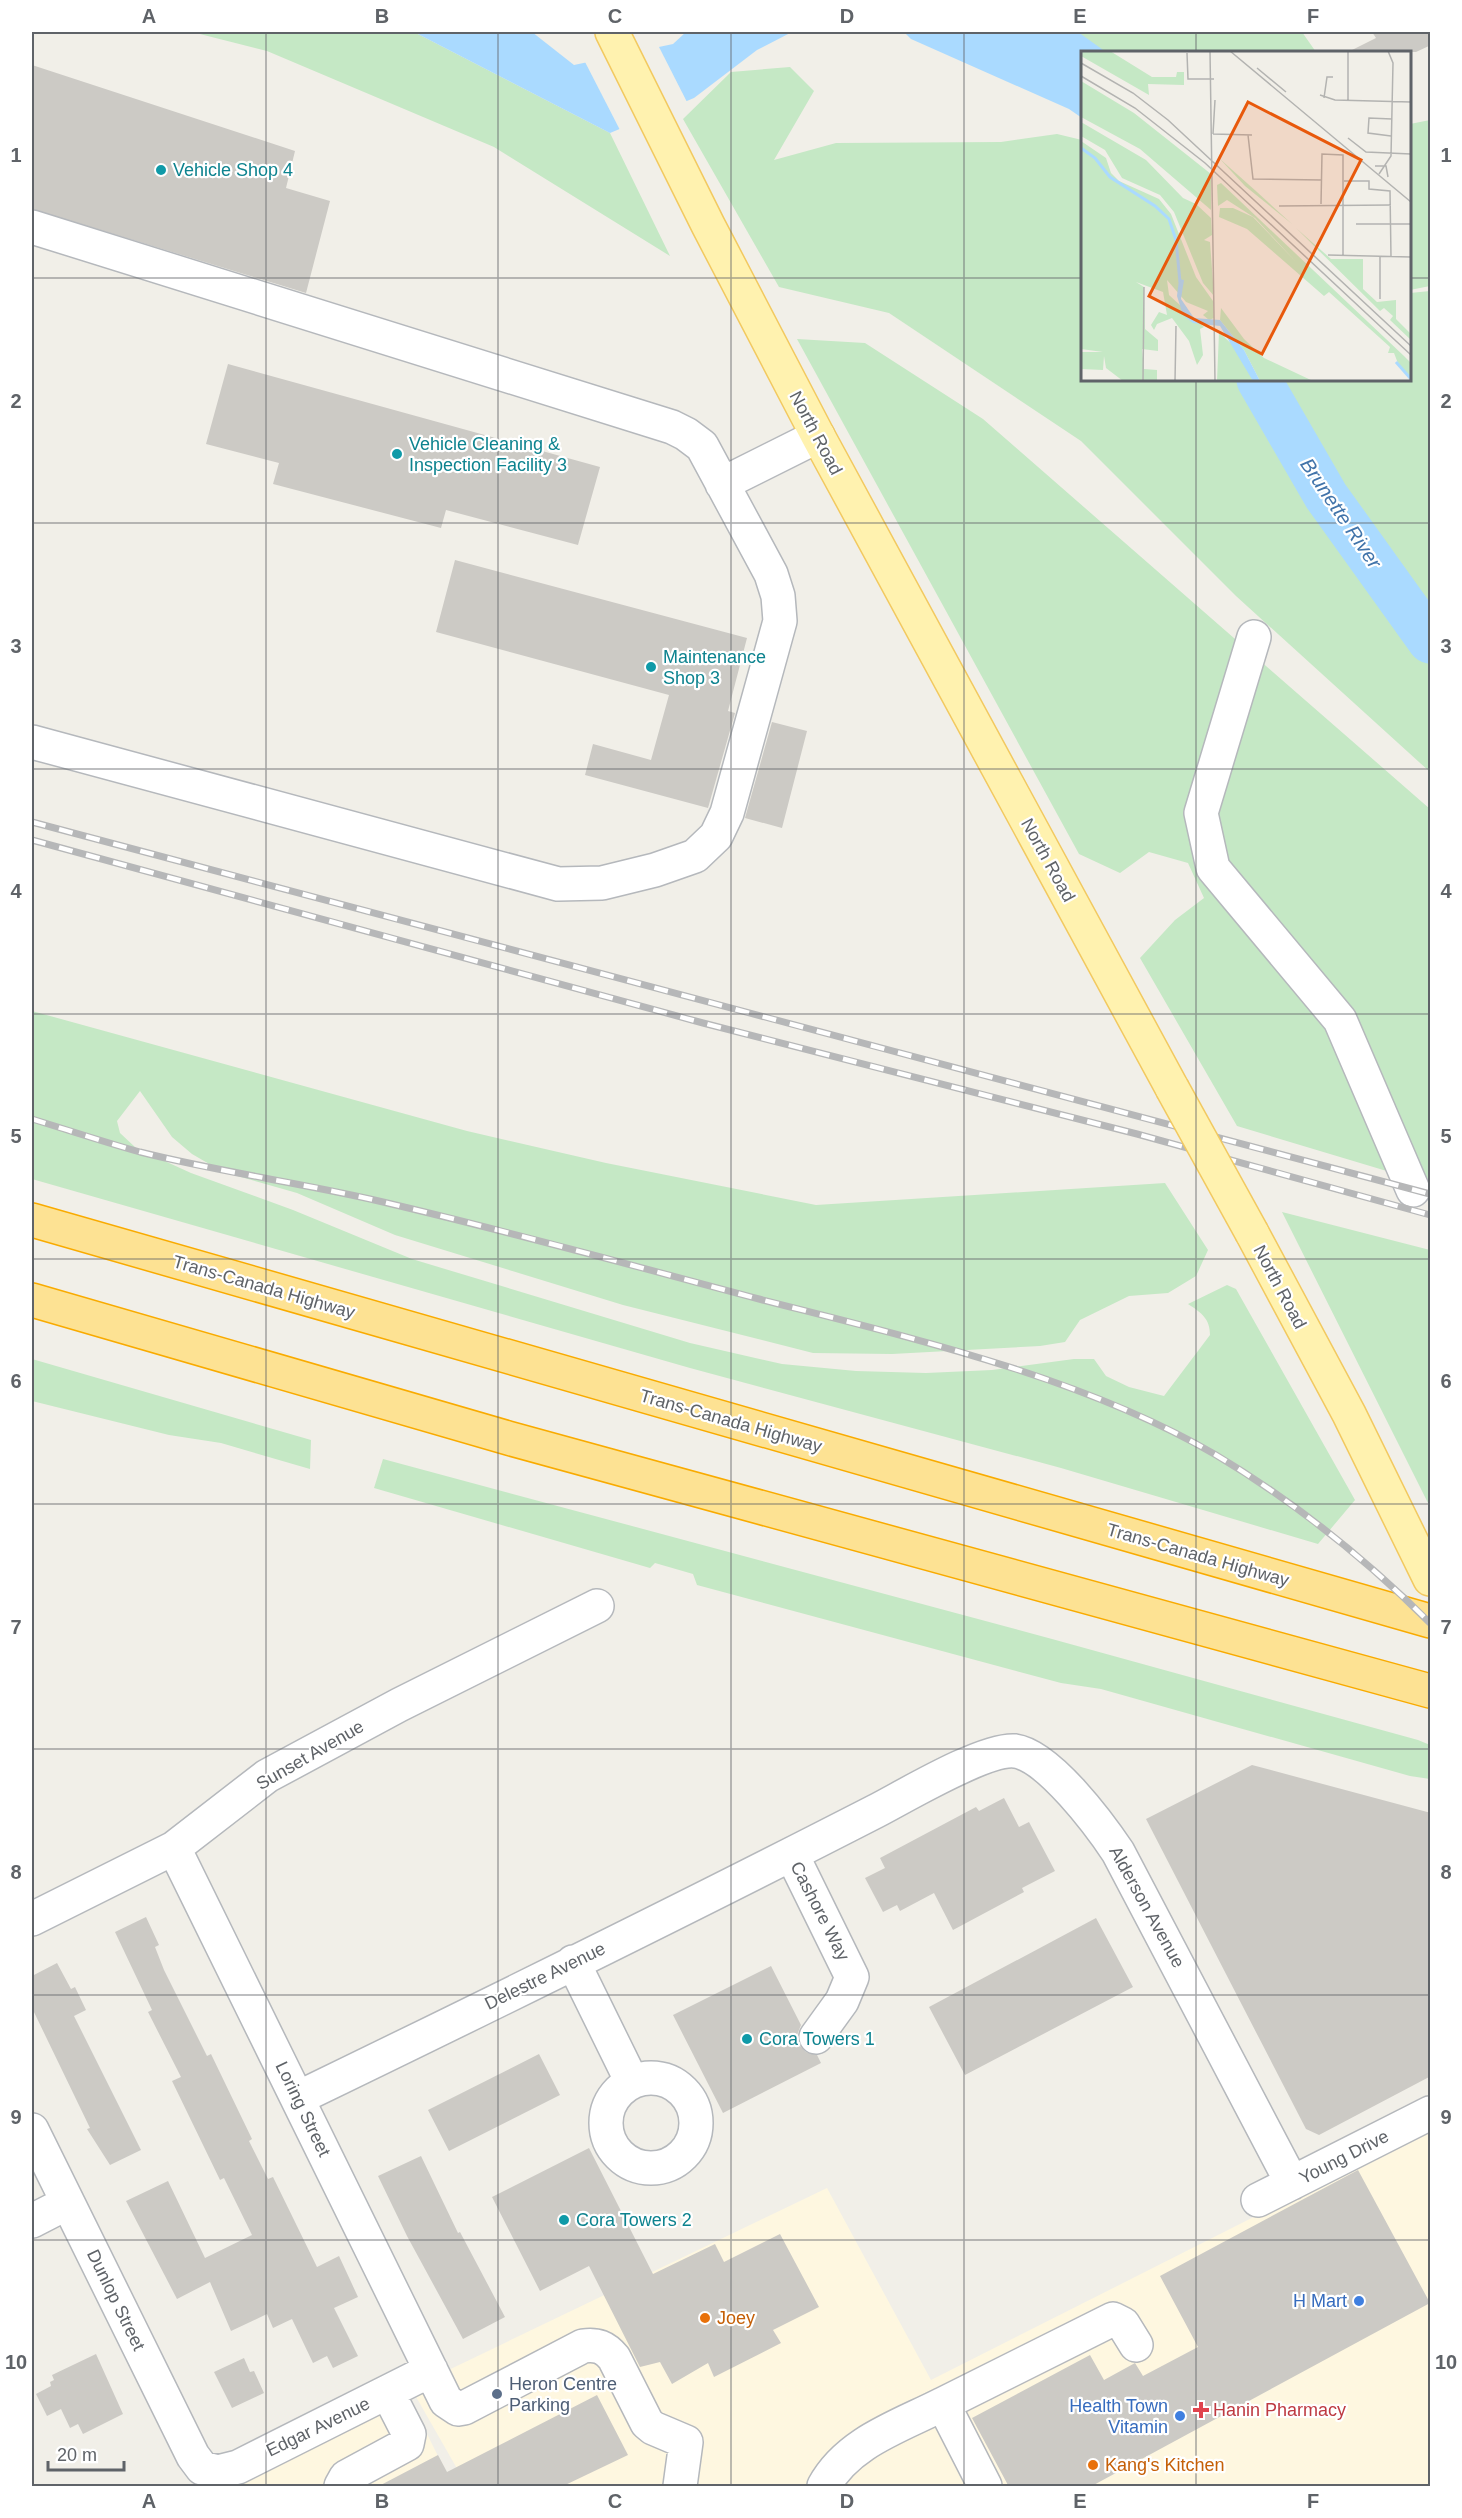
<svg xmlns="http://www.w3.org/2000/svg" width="1462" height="2518" font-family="Helvetica,sans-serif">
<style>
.commercial{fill:#fef7e0}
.green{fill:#c5e8c5}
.water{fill:#aadaff}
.pier{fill:#f1efe8}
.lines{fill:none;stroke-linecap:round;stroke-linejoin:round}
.river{stroke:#aadaff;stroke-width:45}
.building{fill:#cccac5}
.minor-casing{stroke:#b5b8bc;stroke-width:36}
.major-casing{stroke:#f2c960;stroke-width:36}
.highway-casing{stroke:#f9ab00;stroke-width:36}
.minor{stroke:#fff;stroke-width:33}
.major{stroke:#fff2af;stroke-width:33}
.highway{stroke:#fde293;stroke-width:33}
.rail-casing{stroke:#b6b7b8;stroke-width:7}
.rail{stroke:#fff;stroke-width:4.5;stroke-dasharray:14;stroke-linecap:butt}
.major-bridge-casing{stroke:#f2c960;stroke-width:36;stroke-linecap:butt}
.major-bridge{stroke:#fff2af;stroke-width:33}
.grid{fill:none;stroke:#5f6368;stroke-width:1.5;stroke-opacity:0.55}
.culture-dot{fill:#0f9aa8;stroke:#fff;stroke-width:2}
.shop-dot{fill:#3f7fe0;stroke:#fff;stroke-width:2}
.food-dot{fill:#e8710a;stroke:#fff;stroke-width:2}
.service-dot{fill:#5c6f8a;stroke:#fff;stroke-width:2}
.health-dot{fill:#e0444e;stroke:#fff;stroke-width:2}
.labels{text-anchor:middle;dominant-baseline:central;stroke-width:4.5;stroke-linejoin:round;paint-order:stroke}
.culture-label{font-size:18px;fill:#0d838f;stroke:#fff;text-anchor:start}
.street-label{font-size:18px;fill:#5f6368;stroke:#fff}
.shop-label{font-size:18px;fill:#366cbe;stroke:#fff;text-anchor:end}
.food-label{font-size:18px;fill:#c56008;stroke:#fff;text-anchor:start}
.service-label{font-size:18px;fill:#4e5e75;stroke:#fff;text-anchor:start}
.health-label{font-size:18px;fill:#be3a42;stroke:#fff;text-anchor:start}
.water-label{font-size:20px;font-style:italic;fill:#4174aa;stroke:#fff}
.inset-river{fill:none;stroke:#aadaff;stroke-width:3}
.inset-road{fill:none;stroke:#b3b3b1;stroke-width:1.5}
.view{fill:#e8590c;fill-opacity:0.15;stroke:#e8590c;stroke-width:3}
.inset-edge{fill:none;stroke:#5f6368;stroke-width:3}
.neatline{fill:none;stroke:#5f6368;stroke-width:2}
.grid-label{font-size:20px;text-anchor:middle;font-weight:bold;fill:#5f6368}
</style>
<rect width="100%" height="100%" fill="#f1efe8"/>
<!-- commercial -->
<path class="commercial" d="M 1430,2128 L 1430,2486 L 467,2486 L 411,2388 L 827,2188 L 931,2380 Z
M 407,2394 L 453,2486 L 221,2486 Z"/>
<!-- green -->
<path class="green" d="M 192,32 L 414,32 L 610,133 L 670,256 L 494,147 L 267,51 Z
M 1009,32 L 1302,32 L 1316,52 L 1082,52 Z
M 790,67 L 814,91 L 774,160 L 836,143 L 1001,142 L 1057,134 L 1082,140 L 1082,380 L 1410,380 L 1410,293 L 1430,291 L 1430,772 L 1236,596 L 1081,441 L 889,313 L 779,287 L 683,119 L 731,72 Z
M 1430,120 L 1430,286 L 1410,290 L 1410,124 Z
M 797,339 L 865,343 L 983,419 L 1430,809 L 1430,1184 L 1237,1126 L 1140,958 L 1175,920 L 1204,898 L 1188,863 L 1149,852 L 1120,873 L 1079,854 Z
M 32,1011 L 467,1131 L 606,1163 L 816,1205 L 1165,1183 L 1208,1250 L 1196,1276 L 1168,1293 L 1129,1296 L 1080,1320 L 1065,1342 L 1040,1346 L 892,1354 L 813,1353 L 623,1305 L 395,1235 L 297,1193 L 223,1172 L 192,1154 L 172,1137 L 140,1091 L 117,1121 L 120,1133 L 136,1148 L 191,1173 L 293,1210 L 412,1259 L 690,1343 L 782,1364 L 856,1371 L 926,1373 L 992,1370 L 1074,1359 L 1094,1359 L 1106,1376 L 1129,1387 L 1164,1396 L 1210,1335 C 1210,1319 1202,1313 1188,1304 L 1227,1285 L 1236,1289 L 1355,1500 L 1318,1544 L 1061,1468 L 690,1368 L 32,1179 Z
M 1282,1212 L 1430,1250 L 1430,1507 L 1413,1473 Z
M 32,1359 L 311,1440 L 310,1469 L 221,1443 L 169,1435 L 32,1401 Z
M 383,1459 L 1052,1639 L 1418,1740 L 1430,1745 L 1430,1779 L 1410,1776 L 1101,1689 L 1061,1683 L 697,1585 L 693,1574 L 655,1563 L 650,1568 L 374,1488 Z"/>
<!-- water -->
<path class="water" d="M 414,32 L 532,32 L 574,65 L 673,44 L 686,32 L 792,32 L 757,50 L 694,98 L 610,133 Z
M 904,32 L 1078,32 L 1106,52 L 1082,52 L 1082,118 L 1069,109 L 911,39 Z"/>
<!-- pier -->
<path class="pier" d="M 658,45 L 688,104 L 621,132 L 584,60 Z"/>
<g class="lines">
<!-- river -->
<path class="river" d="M 1259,380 L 1326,496 L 1430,641"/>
</g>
<!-- building -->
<path class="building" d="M 1372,32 L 1431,32 L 1431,45 L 1416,52 L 1348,52 L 1376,38 Z
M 32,65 L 295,151 L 286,188 L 330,201 L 306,293 L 32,209 Z
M 228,364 L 600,467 L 578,545 L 446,510 L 441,528 L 273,484 L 279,463 L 206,444 Z
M 455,560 L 747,638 L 728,711 L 735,713 L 708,808 L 585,775 L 593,744 L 651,760 L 669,695 L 436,632 Z
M 772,722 L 807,731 L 782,828 L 745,818 Z
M 1252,1765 L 1431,1813 L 1431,2076 L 1319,2135 L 1306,2129 L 1146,1819 Z
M 1004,1798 L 1019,1827 L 1029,1822 L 1055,1871 L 1022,1888 L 1024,1892 L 953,1930 L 934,1893 L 900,1911 L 897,1905 L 883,1912 L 865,1878 L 885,1868 L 880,1858 L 976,1807 L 979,1811 Z
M 146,1917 L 159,1945 L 155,1947 L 164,1970 L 207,2056 L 211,2054 L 252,2139 L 249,2141 L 268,2179 L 273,2177 L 317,2267 L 339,2256 L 358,2297 L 334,2308 L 358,2356 L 333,2368 L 327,2356 L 313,2363 L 292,2319 L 273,2328 L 267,2314 L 231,2331 L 210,2282 L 177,2299 L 126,2201 L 168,2181 L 205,2258 L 252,2235 L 224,2178 L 220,2180 L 172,2081 L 181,2077 L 148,2012 L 152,2010 L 115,1932 Z
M 1096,1918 L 1133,1987 L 965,2075 L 929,2007 Z
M 57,1963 L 71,1989 L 75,1987 L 86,2010 L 74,2016 L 141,2150 L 110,2165 L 87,2129 L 90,2128 L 32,2008 L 32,1976 Z
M 771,1966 L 801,2025 L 797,2035 L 799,2045 L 806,2052 L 817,2055 L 821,2063 L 723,2113 L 673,2015 Z
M 539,2054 L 560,2095 L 449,2151 L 428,2110 Z
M 589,2148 L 653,2274 L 715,2244 L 724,2262 L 780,2234 L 819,2307 L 773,2330 L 781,2343 L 714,2377 L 708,2363 L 672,2384 L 660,2362 L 640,2367 L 589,2266 L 540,2291 L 492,2197 Z
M 421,2156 L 458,2233 L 460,2232 L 505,2317 L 463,2339 L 407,2236 L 378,2176 Z
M 1358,2170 L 1430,2303 L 1090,2487 L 1009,2487 L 972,2418 L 1090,2355 L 1104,2380 L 1135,2363 L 1143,2376 L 1198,2347 L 1160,2276 Z
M 96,2354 L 123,2414 L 83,2434 L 78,2424 L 70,2428 L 61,2409 L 47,2416 L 36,2394 L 51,2386 L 50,2382 L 54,2380 L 52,2375 Z
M 244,2358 L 250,2372 L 254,2371 L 264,2393 L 232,2408 L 214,2372 Z
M 597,2395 L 628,2455 L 561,2487 L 377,2487 L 438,2455 L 447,2472 Z"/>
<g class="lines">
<!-- minor casing -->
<g class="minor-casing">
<path id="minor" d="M 32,227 L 672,427 L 686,434 L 702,446 L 771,574 L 778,596 L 780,621 L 727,813 L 716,836 L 695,856 L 655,870 L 602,883 L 558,884 L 32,742
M 722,484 L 818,436
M 1254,637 L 1201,813 L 1213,868 L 1340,1020 L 1413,1190
M 174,1848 L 446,2401 L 458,2409 L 464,2408 L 583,2346 C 597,2344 605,2347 614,2358 L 647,2423 L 653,2428 L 686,2442 L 680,2486
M 792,1855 L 852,1977 L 842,2001 L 816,2037
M 32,1919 L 174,1848 L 267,1776 L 399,1705 L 597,1606
M 573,1962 L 632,2082
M606 2123a45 45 0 1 1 90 0a45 45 0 1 1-90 0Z
M 298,2098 C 492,2004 685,1909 876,1811 C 905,1796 985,1748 1015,1751 C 1049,1756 1100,1825 1118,1852 L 1292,2183
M 32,2130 L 193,2456 L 202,2468 L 218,2472 L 238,2467 L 431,2370
M 1258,2200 L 1430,2113
M 32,2221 L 67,2203
M 943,2404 L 1113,2319 L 1123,2324 L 1136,2345
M 341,2486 L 346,2477 L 407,2444 L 409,2434 L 388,2393
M 824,2486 C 848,2442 900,2426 943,2404 L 985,2486"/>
</g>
<!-- major casing -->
<g class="major-casing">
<path id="major" d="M 612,32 L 708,225 L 818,436 L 1172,1088
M 1252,1233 L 1349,1414 L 1430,1579"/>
</g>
<!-- highway casing -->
<g class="highway-casing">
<path id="highway" d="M 32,1220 L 1430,1621
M 32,1300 L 508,1438 L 1430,1691"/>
</g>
<!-- minor -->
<use href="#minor" class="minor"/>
<!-- major -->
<use href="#major" class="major"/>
<!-- highway -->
<use href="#highway" class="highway"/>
<!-- rail casing -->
<g class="rail-casing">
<path id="rail" d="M 32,822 L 1430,1194
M 32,840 L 703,1023 L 1137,1134 L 1430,1215
M 32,1119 C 68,1130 104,1142 140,1152 C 216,1171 294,1182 370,1199 C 501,1229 630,1265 759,1299 C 908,1337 1083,1377 1216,1455 C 1293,1501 1367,1560 1430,1623"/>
</g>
<!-- rail -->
<use href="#rail" class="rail"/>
<!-- major-bridge casing -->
<g class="major-bridge-casing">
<path id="major-bridge" d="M 1172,1088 L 1252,1233"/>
</g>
<!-- major-bridge -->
<use href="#major-bridge" class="major-bridge"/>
</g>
<!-- grid -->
<path class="grid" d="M 266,32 L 266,2486M 498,32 L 498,2486M 731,32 L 731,2486M 964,32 L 964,2486M 1196,32 L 1196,52M 32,278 L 1082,278M 1410,278 L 1430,278M 1196,380 L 1196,2486M 32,523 L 1430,523M 32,769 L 1430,769M 32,1014 L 1430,1014M 32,1259 L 1430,1259M 32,1504 L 1430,1504M 32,1749 L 1430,1749M 32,1995 L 1430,1995M 32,2240 L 1430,2240"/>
<!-- markers -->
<g class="culture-dot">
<circle cx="161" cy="170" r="6"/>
<circle cx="397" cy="454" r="6"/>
<circle cx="651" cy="667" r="6"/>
<circle cx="747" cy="2039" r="6"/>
<circle cx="564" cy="2220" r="6"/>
</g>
<g class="shop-dot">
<circle cx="1359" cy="2301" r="6"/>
<circle cx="1180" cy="2416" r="6"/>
</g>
<g class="food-dot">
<circle cx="705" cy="2318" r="6"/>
<circle cx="1093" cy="2465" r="6"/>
</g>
<circle class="service-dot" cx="497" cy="2394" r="6"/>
<path class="health-dot" d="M1198 2401h6v6h6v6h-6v6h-6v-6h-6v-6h6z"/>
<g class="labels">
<!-- culture labels -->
<g class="culture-label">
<text x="173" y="170">Vehicle Shop 4</text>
<text x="409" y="444">Vehicle Cleaning &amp;<tspan x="409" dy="21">Inspection Facility 3</tspan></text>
<text x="663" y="657">Maintenance<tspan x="663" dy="21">Shop 3</tspan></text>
<text x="759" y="2039">Cora Towers 1</text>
<text x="576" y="2220">Cora Towers 2</text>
</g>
<!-- street labels -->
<g class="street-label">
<text transform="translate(816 433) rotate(62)">North Road</text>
<text transform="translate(1048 860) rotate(61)">North Road</text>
<text transform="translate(264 1287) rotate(16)">Trans-Canada Highway</text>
<text transform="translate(1280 1287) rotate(62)">North Road</text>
<text transform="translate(731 1421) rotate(16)">Trans-Canada Highway</text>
<text transform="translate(1198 1555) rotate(16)">Trans-Canada Highway</text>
<text transform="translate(310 1755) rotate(-30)">Sunset Avenue</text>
<text transform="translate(1147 1907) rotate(61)">Alderson Avenue</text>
<text transform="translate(820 1911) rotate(63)">Cashore Way</text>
<text transform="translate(545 1976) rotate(-26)">Delestre Avenue</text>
<text transform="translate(303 2109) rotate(64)">Loring Street</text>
<text transform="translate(1344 2157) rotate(-27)">Young Drive</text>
<text transform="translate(116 2300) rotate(64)">Dunlop Street</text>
<text transform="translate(318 2427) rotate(-26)">Edgar Avenue</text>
</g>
<!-- shop labels -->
<g class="shop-label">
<text x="1347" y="2301">H Mart</text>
<text x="1168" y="2406">Health Town<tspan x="1168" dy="21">Vitamin</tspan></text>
</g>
<!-- food labels -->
<g class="food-label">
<text x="717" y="2318">Joey</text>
<text x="1105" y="2465">Kang's Kitchen</text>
</g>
<!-- service labels -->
<g class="service-label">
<text x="509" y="2384">Heron Centre<tspan x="509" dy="21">Parking</tspan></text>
</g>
<!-- health labels -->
<g class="health-label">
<text x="1213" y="2410">Hanin Pharmacy</text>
</g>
<!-- water labels -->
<g class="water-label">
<text transform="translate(1341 513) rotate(56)">Brunette River</text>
</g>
</g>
<!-- overview -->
<g transform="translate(1081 51)">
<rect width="330" height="330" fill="#f1efe8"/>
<path d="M 0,0 L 29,0 L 71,26 L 95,26 L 96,21 L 103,21 L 103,34 L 67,33 L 68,44 L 0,5 ZM 0,30 L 53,62 L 130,123 L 130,159 L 59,98 L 0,66 ZM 0,71 L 65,109 L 102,147 L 115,153 L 130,167 L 131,184 L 123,189 L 129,191 L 133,245 L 122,232 L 93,161 L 79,144 L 41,127 L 24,99 L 0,85 ZM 0,90 L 25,107 L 30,122 L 38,130 L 78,148 L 90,163 L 115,226 L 132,250 L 133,267 L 128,269 L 122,264 L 127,260 L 105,251 L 86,229 L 88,244 L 123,276 L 119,278 L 122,304 L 116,314 L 108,290 L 91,267 L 76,273 L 73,279 L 70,274 L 78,261 L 86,264 L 82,241 L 55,231 L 63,236 L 64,278 L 77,289 L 77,300 L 61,298 L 63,318 L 76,319 L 76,330 L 42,330 L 25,317 L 23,305 L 22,319 L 0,318 L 0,301 L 22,301 L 0,298 ZM 139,108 L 176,141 L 211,173 L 164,135 ZM 140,132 L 323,305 L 330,312 L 330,329 L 318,315 L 313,302 L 307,302 L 309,296 L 248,241 L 243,245 L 166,178 L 138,166 L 139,157 L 152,157 L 172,166 L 216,212 L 174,167 L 146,149 L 137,155 L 136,134 ZM 215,177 L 250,208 L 282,208 L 282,238 L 296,251 L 315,249 L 315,268 L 330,283 L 330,289 L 309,269 L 312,265 L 303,257 L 299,260 ZM 140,257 L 163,288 L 183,307 L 232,330 L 179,330 L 163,299 L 139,269 ZM 138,281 L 160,302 L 172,330 L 136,330 Z" fill="#c5e8c5"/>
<path d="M 98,228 L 103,229 L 100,248 L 113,267 L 139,269 L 163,299 L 179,330 L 172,330 L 139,275 L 112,272 L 102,264 L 96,245 Z" fill="#aadaff"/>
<path class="inset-river" d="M 0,97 L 14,107 L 29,126 L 74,155 L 88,168 L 95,189 L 99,231M 315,311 L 330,328"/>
<path class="inset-road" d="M 129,0 L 134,330M 149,0 L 330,151M 106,2 L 107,28 L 133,28M 0,12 L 52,42 L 87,69 L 330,295M 176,17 L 205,41M 0,25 L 54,57 L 124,112 L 330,304M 239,44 L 254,49 L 330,51M 243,47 L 246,26 L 252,26M 267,49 L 267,0M 132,83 L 171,84M 132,83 L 134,49M 167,84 L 172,128 L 241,129M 310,85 L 287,82 L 288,67 L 311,68M 267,87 L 285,101 L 330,103M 294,115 L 305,115 L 307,126M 298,123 L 310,105 L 312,12 L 307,0M 263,130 L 288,130 L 288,138 L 309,140 L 310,206M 240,153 L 241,103 L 262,104 L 262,205M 198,155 L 310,154M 275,173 L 330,173M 247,204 L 330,206M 299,248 L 299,206M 62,330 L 63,236M 94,330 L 95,275"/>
<path class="view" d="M 167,51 L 280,109 L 181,303 L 68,245 Z"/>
<rect width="330" height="330" class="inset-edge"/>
</g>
<!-- border -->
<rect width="1462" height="2518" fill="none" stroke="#ffffff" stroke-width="66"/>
<!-- scale -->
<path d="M48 2461v9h76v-9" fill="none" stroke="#5f6368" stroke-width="3"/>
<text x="57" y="2461" font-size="18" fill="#5f6368" stroke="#ffffff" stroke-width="4.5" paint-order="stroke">20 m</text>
<rect x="33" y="33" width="1396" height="2452" class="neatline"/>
<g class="grid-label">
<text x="149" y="23">A</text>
<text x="382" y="23">B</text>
<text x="615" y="23">C</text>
<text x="847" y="23">D</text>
<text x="1080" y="23">E</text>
<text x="1313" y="23">F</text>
<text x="16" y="162">1</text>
<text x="1446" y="162">1</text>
<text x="16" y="408">2</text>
<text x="1446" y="408">2</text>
<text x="16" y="653">3</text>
<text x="1446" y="653">3</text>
<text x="16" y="898">4</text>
<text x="1446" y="898">4</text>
<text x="16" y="1143">5</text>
<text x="1446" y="1143">5</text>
<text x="16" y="1388">6</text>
<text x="1446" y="1388">6</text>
<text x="16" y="1634">7</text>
<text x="1446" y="1634">7</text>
<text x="16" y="1879">8</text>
<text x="1446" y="1879">8</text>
<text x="16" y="2124">9</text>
<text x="1446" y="2124">9</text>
<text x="16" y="2369">10</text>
<text x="1446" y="2369">10</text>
<text x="149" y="2508">A</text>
<text x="382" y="2508">B</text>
<text x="615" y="2508">C</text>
<text x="847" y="2508">D</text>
<text x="1080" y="2508">E</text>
<text x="1313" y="2508">F</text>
</g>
</svg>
